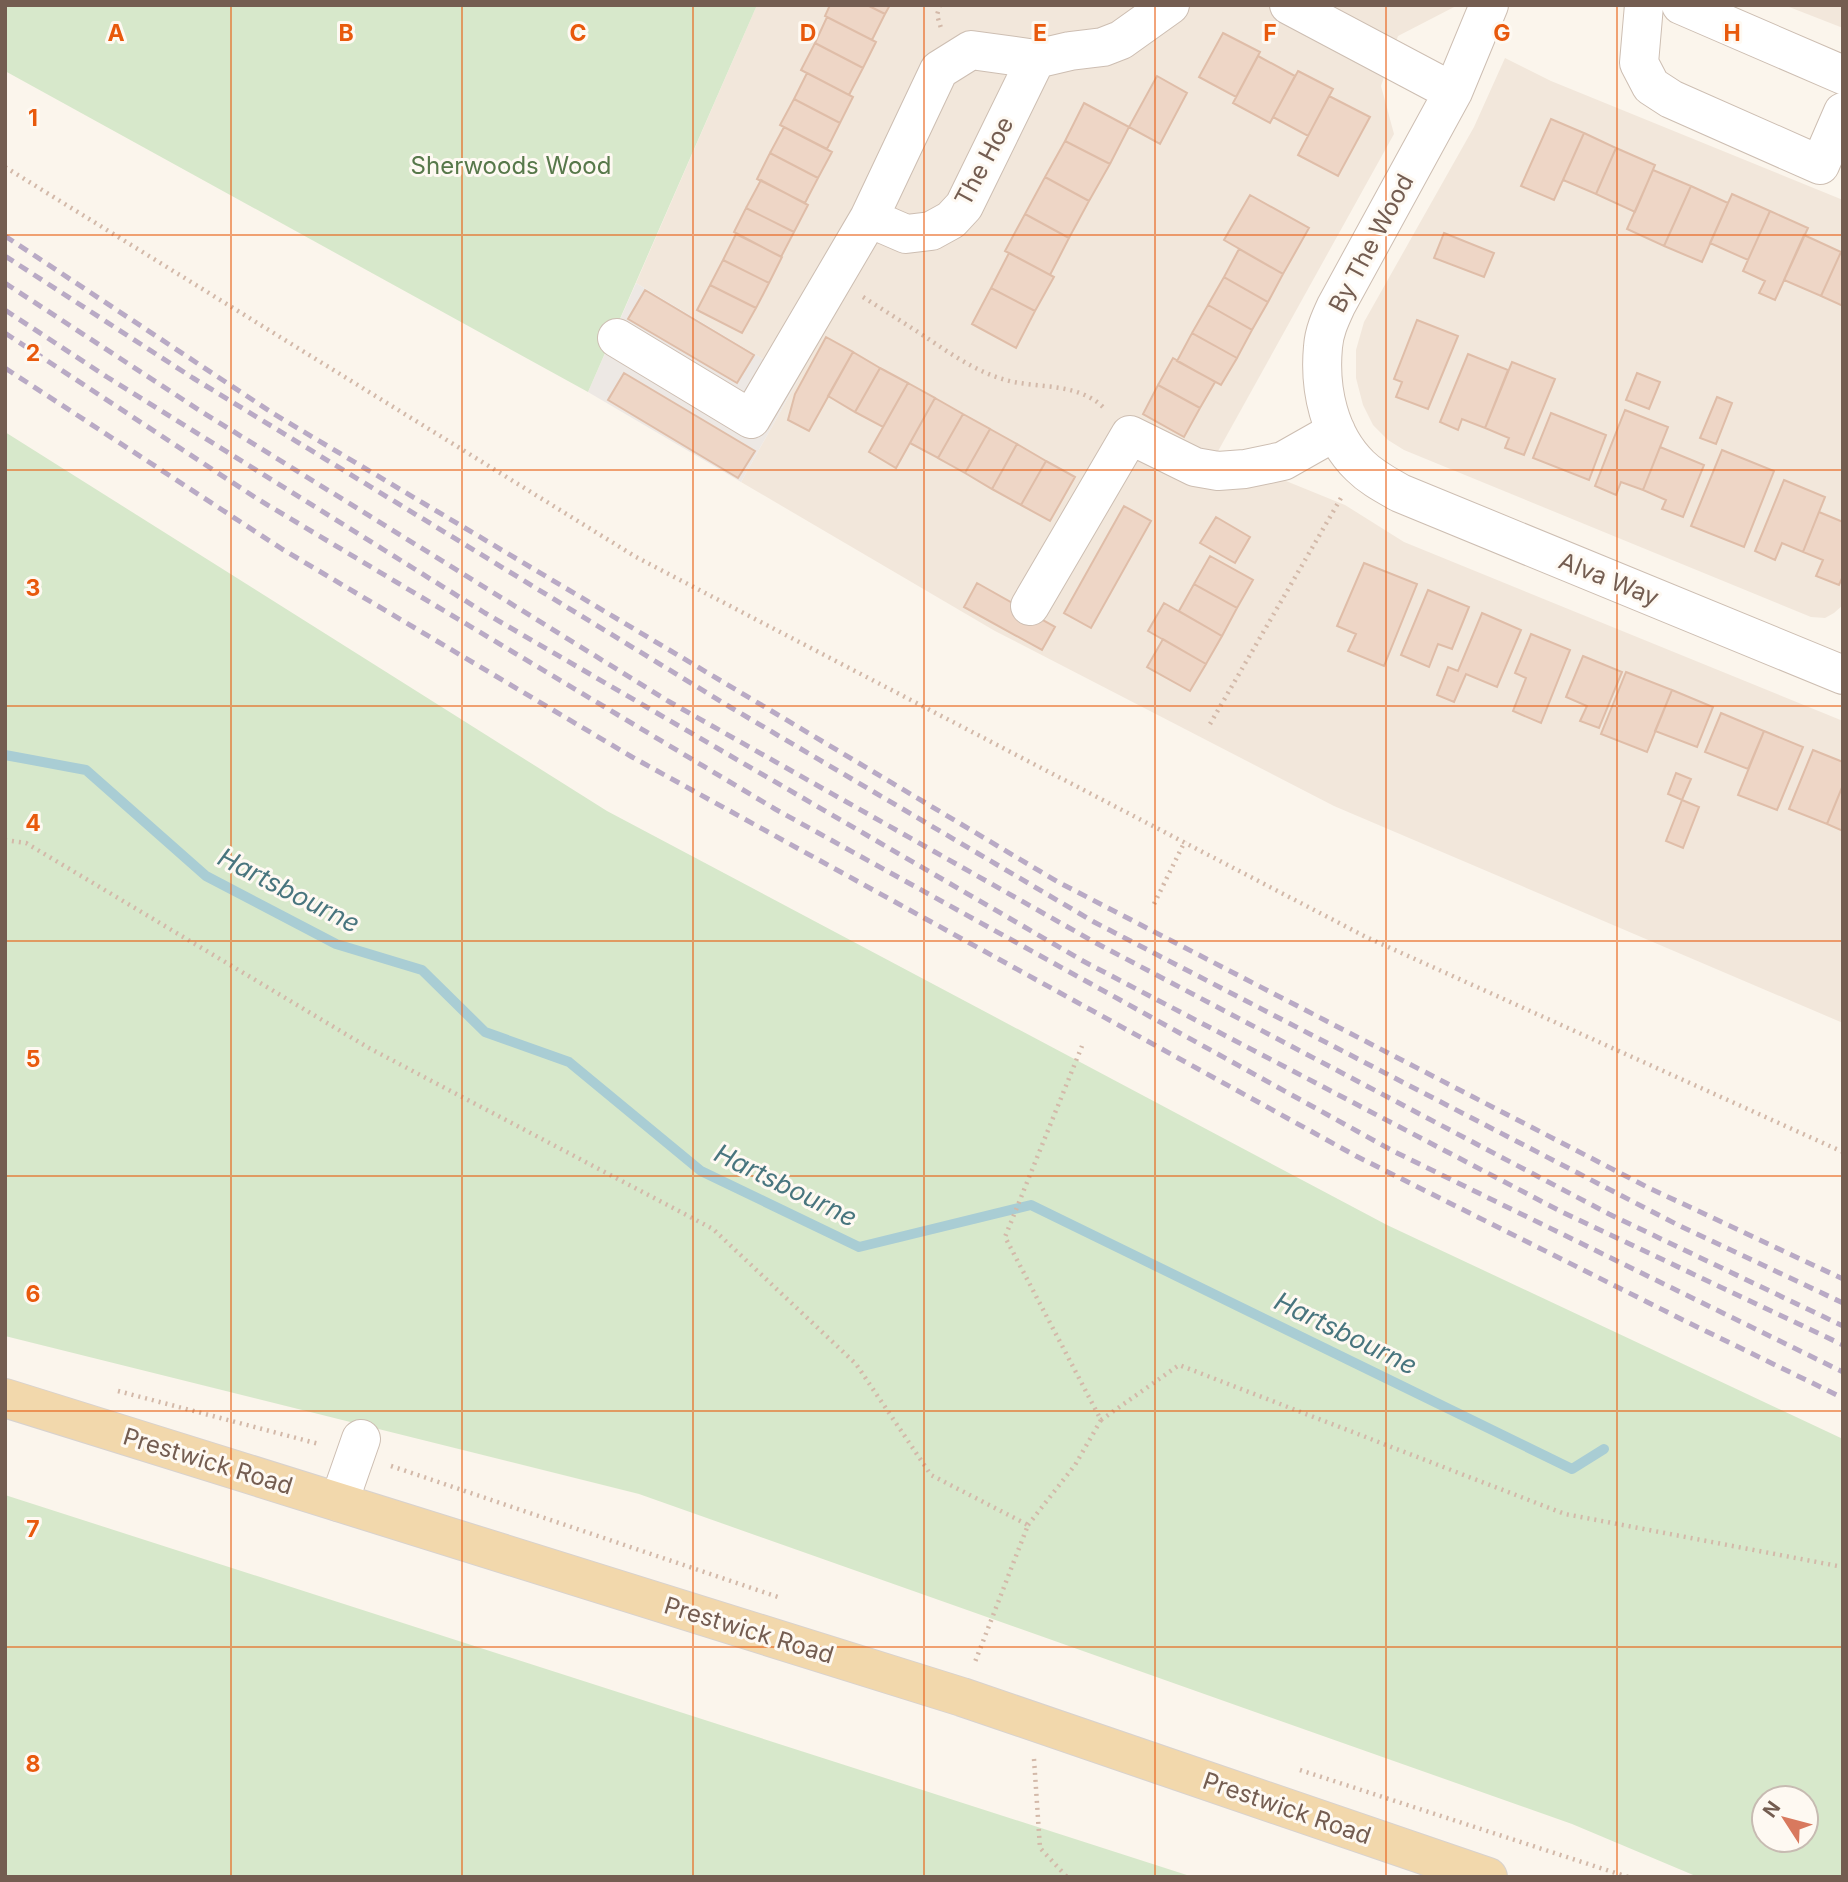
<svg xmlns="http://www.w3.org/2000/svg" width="1848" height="1882" font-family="Inter,sans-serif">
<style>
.residential{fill:#f2e7db}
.industrial{fill:#ede8e4}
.green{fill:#d7e8cb;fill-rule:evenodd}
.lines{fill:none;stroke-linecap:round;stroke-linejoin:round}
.stream{stroke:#a9cdd4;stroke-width:10}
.building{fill:#eed6c6;stroke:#dfbda8;stroke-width:2}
.minor-casing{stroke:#cdbeb2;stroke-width:40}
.major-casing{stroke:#d8d2ce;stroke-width:40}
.path{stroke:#d3b9a9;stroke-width:4.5;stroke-dasharray:2 5;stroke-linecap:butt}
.minor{stroke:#fff;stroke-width:38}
.major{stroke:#f2d8ac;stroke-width:38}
.rail{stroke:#b9aac5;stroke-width:5;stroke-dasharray:10 7;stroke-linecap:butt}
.grid{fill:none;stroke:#e8590c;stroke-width:2;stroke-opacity:0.55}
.labels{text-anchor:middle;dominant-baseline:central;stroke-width:6;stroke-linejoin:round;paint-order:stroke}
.street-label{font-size:24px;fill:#745d51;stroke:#fef9f2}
.park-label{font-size:24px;fill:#57784a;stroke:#fef9f2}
.water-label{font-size:26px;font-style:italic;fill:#48757e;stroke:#fef9f2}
.grid-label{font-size:23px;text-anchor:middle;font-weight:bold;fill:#e8590c;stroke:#fef9f2;stroke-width:6;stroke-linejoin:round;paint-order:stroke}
</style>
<rect width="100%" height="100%" fill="#fbf5ec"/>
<!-- residential -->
<path class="residential" d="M 757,5 L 1458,5 L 1398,36 L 1381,86 L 1394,134 L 1217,453 L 1345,505 L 1404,542 L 1843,721 L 1843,1023 L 1334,806 L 995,631 L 741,482 L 798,380 L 636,283 Z
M 1784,5 L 1843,5 L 1843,28 Z
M 1505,58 L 1551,81 L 1843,200 L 1843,605 L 1834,613 L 1825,618 L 1811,617 L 1404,450 L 1388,440 L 1373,425 L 1363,405 L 1356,378 L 1356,350 L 1364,322 L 1474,127 Z"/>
<!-- industrial -->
<path class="industrial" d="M 636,283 L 798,380 L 741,482 L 588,392 Z"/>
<!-- green -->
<path class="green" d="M 5,5 L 757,5 L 588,392 L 5,71 Z
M 5,432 L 607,811 L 1387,1225 L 1843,1439 L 1843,1877 L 1698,1877 L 1572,1824 L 639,1494 L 5,1336 ZM 1764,1798 L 1806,1798 L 1806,1840 L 1764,1840 Z
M 5,1495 L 1193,1877 L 5,1877 Z"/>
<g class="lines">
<!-- stream -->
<path class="stream" d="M 5,755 L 86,770 L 206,876 L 336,944 L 422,970 L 485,1032 L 569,1062 L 701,1171 L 859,1247 L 1031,1205 L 1572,1469 L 1604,1449"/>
</g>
<!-- building -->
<path class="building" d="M 830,5 L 867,5 L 885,14 L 872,40 L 825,16 Z
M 867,5 L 890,5 L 885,14 Z
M 827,17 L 876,42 L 863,68 L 815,43 Z
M 1223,33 L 1260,52 L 1236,97 L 1199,77 Z
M 815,43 L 863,68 L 849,95 L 801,70 Z
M 1258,56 L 1295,76 L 1270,123 L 1233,103 Z
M 1298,71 L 1333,89 L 1308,136 L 1273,117 Z
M 807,73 L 853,97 L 840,123 L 794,99 Z
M 1157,76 L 1187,93 L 1160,144 L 1129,127 Z
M 1329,96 L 1370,117 L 1338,176 L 1298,155 Z
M 794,99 L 840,123 L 827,149 L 780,125 Z
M 1084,103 L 1129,127 L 1110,164 L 1065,141 Z
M 1551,119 L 1584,133 L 1554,200 L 1521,186 Z
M 784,127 L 832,152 L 818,178 L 770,153 Z
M 1584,133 L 1616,148 L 1596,194 L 1563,180 Z
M 1065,141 L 1110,164 L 1089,201 L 1045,177 Z
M 1616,148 L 1655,165 L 1635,212 L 1596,194 Z
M 770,153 L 818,178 L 805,203 L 757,179 Z
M 1653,170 L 1691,186 L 1664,246 L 1627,229 Z
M 1045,177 L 1089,201 L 1069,238 L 1025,214 Z
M 761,180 L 808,205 L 794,232 L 746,208 Z
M 1691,186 L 1728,203 L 1702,262 L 1664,246 Z
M 1732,194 L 1770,211 L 1748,260 L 1710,243 Z
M 1250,195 L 1309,228 L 1283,274 L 1224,240 Z
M 746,208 L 794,232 L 781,257 L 734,232 Z
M 1770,211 L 1808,228 L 1775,300 L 1759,293 L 1765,281 L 1743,271 Z
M 1025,214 L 1069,238 L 1050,275 L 1005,251 Z
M 1444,233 L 1494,253 L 1484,277 L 1434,258 Z
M 736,234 L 782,257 L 769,283 L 723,260 Z
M 1804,235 L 1841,252 L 1821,296 L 1784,280 Z
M 1239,249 L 1283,274 L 1268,302 L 1224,277 Z
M 1841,252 L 1843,253 L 1843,306 L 1821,296 Z
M 1009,253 L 1054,277 L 1035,311 L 991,288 Z
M 723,260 L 769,283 L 756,308 L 710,285 Z
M 1224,277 L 1268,302 L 1252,330 L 1208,305 Z
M 710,285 L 756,308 L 742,333 L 697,310 Z
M 991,288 L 1035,311 L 1016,348 L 972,324 Z
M 645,290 L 754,355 L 737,383 L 628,319 Z
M 1208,305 L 1252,330 L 1237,358 L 1192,333 Z
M 1417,320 L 1458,336 L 1428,409 L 1396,397 L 1402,382 L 1394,379 Z
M 1192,333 L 1237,358 L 1221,385 L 1177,361 Z
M 826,337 L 853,352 L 809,431 L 788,420 L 795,394 Z
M 853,352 L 880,368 L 855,412 L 828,396 Z
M 1468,354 L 1508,370 L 1485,428 L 1462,419 L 1458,430 L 1440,422 Z
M 1173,358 L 1215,382 L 1200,408 L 1158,385 Z
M 1512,362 L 1555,379 L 1524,455 L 1505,448 L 1509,438 L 1485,428 Z
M 880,368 L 908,383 L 883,427 L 855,412 Z
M 624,373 L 755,451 L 738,478 L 608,400 Z
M 1637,373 L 1660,382 L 1649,409 L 1626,400 Z
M 908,383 L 935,398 L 896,468 L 869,452 Z
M 1158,385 L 1200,408 L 1184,437 L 1143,414 Z
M 1717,397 L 1732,403 L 1716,444 L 1700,438 Z
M 935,398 L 963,414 L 938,458 L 910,443 Z
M 1625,410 L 1668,427 L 1643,490 L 1621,482 L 1616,495 L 1595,486 Z
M 1551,413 L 1606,435 L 1589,480 L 1533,458 Z
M 963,414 L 990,429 L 965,473 L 938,458 Z
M 990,429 L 1017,444 L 992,489 L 965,473 Z
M 1017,444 L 1046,461 L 1021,505 L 992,489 Z
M 1660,447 L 1704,465 L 1683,517 L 1662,509 L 1666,500 L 1643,490 Z
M 1722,450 L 1774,471 L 1744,547 L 1691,526 Z
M 1046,461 L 1075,477 L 1050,521 L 1021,505 Z
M 1784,480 L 1825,497 L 1803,552 L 1782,543 L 1775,560 L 1755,551 Z
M 1124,506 L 1151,521 L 1091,628 L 1064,613 Z
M 1819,512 L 1843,522 L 1843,576 L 1839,585 L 1816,576 L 1823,560 L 1803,552 Z
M 1216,517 L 1250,537 L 1235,563 L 1200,543 Z
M 1210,556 L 1253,580 L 1237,608 L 1194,584 Z
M 1364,563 L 1417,584 L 1384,666 L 1348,651 L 1356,634 L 1337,626 Z
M 977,583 L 1055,627 L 1042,650 L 964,607 Z
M 1194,584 L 1237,608 L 1222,636 L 1179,611 Z
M 1428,590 L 1469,607 L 1452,649 L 1438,644 L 1429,667 L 1401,655 Z
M 1164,603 L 1222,636 L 1206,664 L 1148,631 Z
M 1482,613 L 1521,630 L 1497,687 L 1466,674 L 1454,702 L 1437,695 L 1448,667 L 1458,671 Z
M 1531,634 L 1570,650 L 1541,723 L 1513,711 L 1526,678 L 1515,673 Z
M 1163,639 L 1206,664 L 1190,691 L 1147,667 Z
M 1583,656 L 1622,672 L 1599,728 L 1580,721 L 1587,706 L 1566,697 Z
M 1626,672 L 1672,690 L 1647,752 L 1601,734 Z
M 1672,690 L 1713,707 L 1697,747 L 1655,731 Z
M 1721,713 L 1764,731 L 1748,769 L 1705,752 Z
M 1764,731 L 1803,747 L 1777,810 L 1738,795 Z
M 1813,750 L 1843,762 L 1843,785 L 1827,824 L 1789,809 Z
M 1676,773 L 1691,779 L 1682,800 L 1668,794 Z
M 1843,785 L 1843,831 L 1827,824 Z
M 1682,800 L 1699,807 L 1683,848 L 1666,841 Z"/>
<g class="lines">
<!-- minor casing -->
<g class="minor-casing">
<path id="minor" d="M 1289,5 L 1453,92
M 1489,5 L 1453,92 L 1336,306 C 1330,319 1324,332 1323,347 C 1319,389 1329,436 1360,466 C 1372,478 1386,485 1400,493 L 1843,675
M 1644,5 L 1639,63 L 1651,86 L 1671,99 L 1820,165 L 1843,112
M 1681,5 L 1843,75
M 971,50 L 1036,59 L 964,206 L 951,220 L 931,231 L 906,234 L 869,218 L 939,70 Z
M 1036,59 L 1070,51 L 1103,47 L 1121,40 L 1170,5
M 617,338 L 751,419 L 869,218
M 1030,606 L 1130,435 L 1195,467 L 1218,471 L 1245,469 L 1283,461 L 1336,431
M 339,1502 L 361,1439"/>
</g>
<!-- major casing -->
<g class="major-casing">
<path id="major" d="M 5,1398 L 962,1697 L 1488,1877"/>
</g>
<!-- path -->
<path class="path" d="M 940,5 L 937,15 L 941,28
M 5,167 L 636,557 L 1366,937 L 1843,1152
M 863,297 C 885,311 906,324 927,338 C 954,356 981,375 1014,382 C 1045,388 1081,384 1105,409
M 1210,724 L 1341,498
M 5,840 L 26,843 L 369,1048 L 713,1229 L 856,1364 L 931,1475 L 1028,1525 L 975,1662
M 1154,904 L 1185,841
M 118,1391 L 319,1444
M 1101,1420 L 1179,1365 L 1565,1514 L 1843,1567
M 391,1466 L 781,1598
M 1028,1525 L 1075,1465 L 1101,1420 L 1005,1237 L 1082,1046
M 1034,1759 L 1040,1848 L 1067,1877
M 1300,1770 L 1628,1877"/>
<!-- minor -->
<use href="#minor" class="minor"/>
<!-- major -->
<use href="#major" class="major"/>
<!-- rail -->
<path class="rail" d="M 5,236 L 274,414 L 1058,882 L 1647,1187 L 1843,1279
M 5,256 L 193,378 L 730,707 L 1094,922 L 1678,1225 L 1843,1303
M 5,283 L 202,412 L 668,701 L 1096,943 L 1609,1214 L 1843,1326
M 5,310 L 107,377 L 485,613 L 1083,961 L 1560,1211 L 1843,1345
M 5,333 L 256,498 L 775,809 L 1393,1151 L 1843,1372
M 5,368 L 282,549 L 632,757 L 1356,1156 L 1681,1319 L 1843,1398"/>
</g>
<!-- grid -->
<path class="grid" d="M 231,5 L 231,1877M 462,5 L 462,1877M 693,5 L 693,1877M 924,5 L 924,1877M 1155,5 L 1155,1877M 1386,5 L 1386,1877M 1617,5 L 1617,1877M 5,235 L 1843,235M 5,470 L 1843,470M 5,706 L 1843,706M 5,941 L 1843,941M 5,1176 L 1843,1176M 5,1411 L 1843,1411M 5,1647 L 1843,1647"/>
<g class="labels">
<!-- street labels -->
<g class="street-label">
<text transform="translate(984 161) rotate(-62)">The Hoe</text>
<text transform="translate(1371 243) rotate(-62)">By The Wood</text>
<text transform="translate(1609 579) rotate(22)">Alva Way</text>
<text transform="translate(208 1461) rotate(17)">Prestwick Road</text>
<text transform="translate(749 1630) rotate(17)">Prestwick Road</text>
<text transform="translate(1287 1808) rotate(19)">Prestwick Road</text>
</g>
<!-- park labels -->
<g class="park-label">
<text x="511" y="165">Sherwoods Wood</text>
</g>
<!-- water labels -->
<g class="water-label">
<text transform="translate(289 890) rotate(27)">Hartsbourne</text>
<text transform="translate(786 1185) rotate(26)">Hartsbourne</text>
<text transform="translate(1346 1333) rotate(26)">Hartsbourne</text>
</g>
</g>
<g class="grid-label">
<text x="116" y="41">A</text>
<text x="346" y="41">B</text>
<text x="578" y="41">C</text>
<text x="808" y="41">D</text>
<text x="1040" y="41">E</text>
<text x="1270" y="41">F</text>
<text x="1502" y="41">G</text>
<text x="1732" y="41">H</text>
<text x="33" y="126">1</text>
<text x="33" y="361">2</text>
<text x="33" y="596">3</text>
<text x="33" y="831">4</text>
<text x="33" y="1067">5</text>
<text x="33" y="1302">6</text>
<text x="33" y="1537">7</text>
<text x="33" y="1772">8</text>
</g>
<!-- border -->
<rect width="1848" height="1882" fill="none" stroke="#745d51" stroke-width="14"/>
<!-- north arrow -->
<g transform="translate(1785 1819) rotate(306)"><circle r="33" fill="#fef9f2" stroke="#c7bbb2" stroke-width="2"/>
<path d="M0-5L12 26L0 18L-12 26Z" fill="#d8795e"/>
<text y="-10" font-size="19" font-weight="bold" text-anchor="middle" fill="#745d51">N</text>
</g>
</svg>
